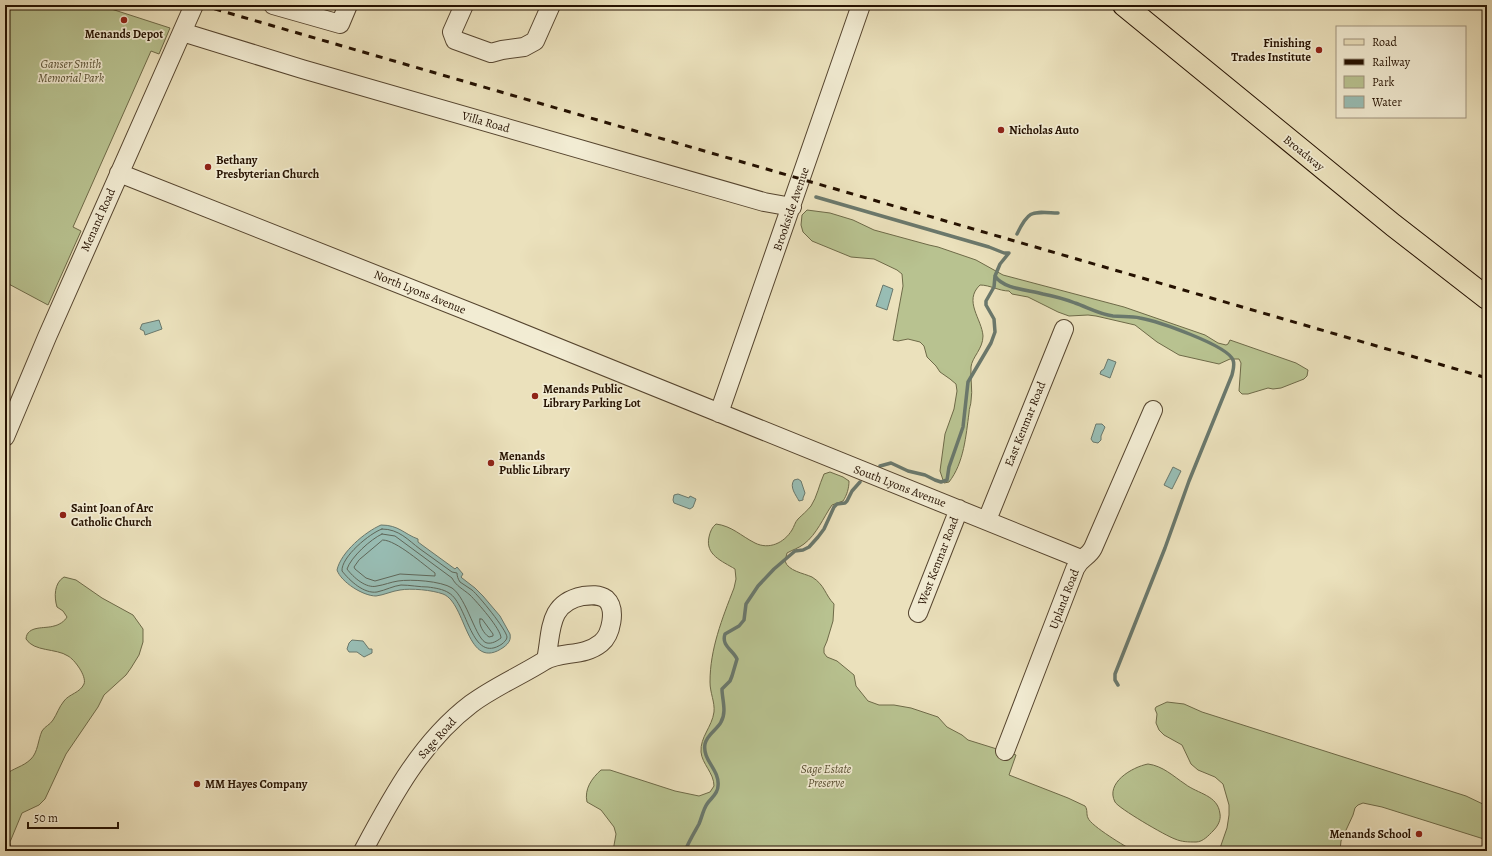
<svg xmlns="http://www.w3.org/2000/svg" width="1492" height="856" font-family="Alegreya,serif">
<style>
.green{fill:#b8c290;stroke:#6e6a48}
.water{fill:#98bdb4;stroke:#6a786c}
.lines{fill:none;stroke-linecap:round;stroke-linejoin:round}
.shore{stroke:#5e675a;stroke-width:1}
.stream{stroke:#6a786c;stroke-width:3.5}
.minor-casing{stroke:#56452f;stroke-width:20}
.major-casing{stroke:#251100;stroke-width:24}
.minor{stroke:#f2ecd3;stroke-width:18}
.major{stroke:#ebe1bc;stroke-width:22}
.rail{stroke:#251100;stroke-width:3;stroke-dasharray:7 7;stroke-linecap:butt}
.poi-dot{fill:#8f2418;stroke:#f2ecd3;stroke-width:1.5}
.labels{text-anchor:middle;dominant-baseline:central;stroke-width:3.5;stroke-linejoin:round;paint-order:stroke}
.poi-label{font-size:12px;font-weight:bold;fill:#251100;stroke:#f2ecd3;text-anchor:start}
.park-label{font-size:12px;font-style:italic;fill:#584f32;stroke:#f2ecd3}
.street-label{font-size:12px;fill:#251100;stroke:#f2ecd3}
</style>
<rect width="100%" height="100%" fill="#ebe1bc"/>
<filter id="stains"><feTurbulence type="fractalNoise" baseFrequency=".005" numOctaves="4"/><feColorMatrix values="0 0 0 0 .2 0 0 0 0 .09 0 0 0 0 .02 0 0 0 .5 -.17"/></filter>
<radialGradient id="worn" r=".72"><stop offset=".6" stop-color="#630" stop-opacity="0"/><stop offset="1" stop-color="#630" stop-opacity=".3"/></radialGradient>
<!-- green -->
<path class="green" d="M 5,5 L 99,5 L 170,28 L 159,54 L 151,51 L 73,227 L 81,231 L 48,305 L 5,282 Z
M 807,210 L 830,213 L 853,220 L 874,230 L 929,245 L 938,247 L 976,260 L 1003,275 L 1124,307 L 1205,335 L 1218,343 L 1226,345 L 1228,344 L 1230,340 L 1296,363 L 1308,370 L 1307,376 L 1304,379 L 1281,388 L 1273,389 L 1268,388 L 1248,394 L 1242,394 L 1239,391 L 1241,363 L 1239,359 L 1230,359 L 1219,364 L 1179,355 L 1157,342 L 1135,325 L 1096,316 L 1088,315 L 1069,316 L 1058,312 L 1028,297 L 1012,294 L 1009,291 C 999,291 990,285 980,285 C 963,301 982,319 983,336 C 983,349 972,357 971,367 C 970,378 973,390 971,401 C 971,405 969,408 969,413 C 966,435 964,463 949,482 L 944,483 L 940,471 L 945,434 L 954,409 L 957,391 L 956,384 L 950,379 L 940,372 L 936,366 L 927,357 L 924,346 L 920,342 L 908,339 L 898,341 L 893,340 L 903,286 L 902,274 L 897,270 L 874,259 L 851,257 L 812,241 L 803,232 L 801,225 L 802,215 Z
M 830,472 L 843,477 L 849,481 C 849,488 847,495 843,501 L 832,505 C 823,518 817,534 804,544 C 799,548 792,550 787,553 L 785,561 C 788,571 803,573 812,577 C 825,585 825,595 834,604 L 833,621 L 827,641 L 824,648 L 824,653 L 827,657 L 837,661 L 854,675 L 856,686 L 868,701 L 879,705 L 894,705 L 911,708 L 938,717 L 947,727 L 962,735 L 968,740 L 1016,755 L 1009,775 L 1068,798 L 1085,806 C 1088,810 1086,814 1088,818 C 1091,826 1126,847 1134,851 L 613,851 L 616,834 L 614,827 L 601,810 L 587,802 C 584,789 592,778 601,770 L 610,770 L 675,791 L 699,796 L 710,792 L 714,786 C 714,773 702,764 701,752 C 700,737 712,727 714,712 C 715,702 710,693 710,682 C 710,649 722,619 734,588 L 736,579 L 735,569 C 722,561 705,555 709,537 C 710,532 712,527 716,524 C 732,526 741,536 755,543 C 769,550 784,543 792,530 C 794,527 795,522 798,519 C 802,515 807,511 811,506 C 817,497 819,485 824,474 Z
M 64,577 L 76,580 L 102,598 L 133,615 L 143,629 L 143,642 L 139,655 L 131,668 L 126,675 L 104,695 L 98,707 L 66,754 L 45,799 L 39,805 L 22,813 L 10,842 L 11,849 L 23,851 L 5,851 L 5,790 L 6,787 L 5,775 C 13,768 23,767 31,759 C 38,752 38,740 42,731 C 45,726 50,725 53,720 C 57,714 59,707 64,701 C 69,694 80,693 84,684 C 87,676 74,659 68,656 C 56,648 34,652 26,639 C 27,625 45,629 54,626 C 59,625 65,621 67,617 L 63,611 L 57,607 C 54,597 54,583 64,577 Z
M 1167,702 L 1184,704 L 1202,712 L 1466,796 L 1487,806 L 1487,840 L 1382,807 L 1363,803 L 1358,805 L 1355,808 L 1353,815 L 1341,841 L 1340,851 L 1219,851 L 1227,828 L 1229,815 L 1229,805 L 1223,784 L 1215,777 L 1198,770 L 1191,764 L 1182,745 L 1164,735 L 1159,730 L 1156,723 L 1157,714 L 1155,709 L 1156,707 Z
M 1148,764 C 1163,766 1173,776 1185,784 C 1198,794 1218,795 1220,814 C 1221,820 1218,826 1213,831 C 1209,835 1203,842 1196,842 C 1188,842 1182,842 1175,839 C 1166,836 1118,808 1115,802 C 1105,783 1132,767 1148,764 Z"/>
<!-- water -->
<path class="water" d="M 883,285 L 893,289 L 887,310 L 876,306 Z
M 159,320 L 162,329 L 145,335 L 144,331 L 140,329 L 142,324 Z
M 1108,359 L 1116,362 L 1110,378 L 1100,374 L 1101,371 L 1104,369 Z
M 1096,424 L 1102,424 L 1105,427 L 1101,436 L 1101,440 L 1098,443 L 1093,442 L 1091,439 Z
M 1173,467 L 1181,471 L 1172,489 L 1164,485 Z
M 798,479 L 801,481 L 805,493 L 803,498 L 803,500 L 799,501 C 796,495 789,487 794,480 Z
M 678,494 L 689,498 L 690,496 L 696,499 L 693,507 L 690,509 L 674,503 L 673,500 L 674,495 Z
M 381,525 C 399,525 404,534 418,539 L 418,542 L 422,545 L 455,569 L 457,567 L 463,574 L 461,577 L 462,578 L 475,588 L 483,596 L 500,616 L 510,634 C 511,640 509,643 504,647 C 466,674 467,603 443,594 C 432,590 411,588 400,590 C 392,591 384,595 376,596 C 363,596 341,582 337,570 C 341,552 365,532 381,525 Z
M 352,640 L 363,641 L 369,649 L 372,649 L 372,653 L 364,657 L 357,652 L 349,652 L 347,649 L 349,643 Z"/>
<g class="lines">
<!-- shore -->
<path class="shore" d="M 382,529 C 399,529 408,540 420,549 C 431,557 441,564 452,572 L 457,573 C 457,576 458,579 460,582 C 464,585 468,587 472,590 C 479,596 506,629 507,637 C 507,640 504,642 502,644 C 471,665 468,604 449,593 C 443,589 435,588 428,587 C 419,587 410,585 401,585 C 393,586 386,590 377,592 C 364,594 350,581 342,571 C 341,557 370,533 382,529 Z
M 382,534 L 395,536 L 452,578 C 456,586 463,589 470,595 C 477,602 501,629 501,638 C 497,641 492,644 487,643 C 476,641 467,598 452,588 C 441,581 411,579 398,581 C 391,582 384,585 377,586 C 366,589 353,577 347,569 C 351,557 371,539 382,534 Z
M 383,540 C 396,540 424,565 435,573 L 435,576 L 400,574 L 375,581 L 366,578 L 355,569 L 354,567 L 359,560 Z
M 480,619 L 482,619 L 493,634 L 493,636 L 489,637 C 484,634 478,624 480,619 Z"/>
<!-- stream -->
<path class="stream" d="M 816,197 L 989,247 L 1004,253 L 1009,253 L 1000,264 L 995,276 L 994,287 L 986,301 L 986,305 L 994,319 L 995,332 L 991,343 L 968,382 L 963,427 L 949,467 L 947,480 L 941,482 L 935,480 L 925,475 L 908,471 L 891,463 L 880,466
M 1017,234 C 1029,209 1032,212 1058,213
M 995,276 C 1003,289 1029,290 1043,294 C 1053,296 1065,299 1075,303 C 1087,307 1099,314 1113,316 C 1122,317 1131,316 1140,318 C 1157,321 1227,345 1233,360 C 1235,365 1233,370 1232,375 L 1189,481 L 1165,548 L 1115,674 L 1115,680 L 1118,685
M 685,851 C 689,841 694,833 699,824 C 702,817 703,810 707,804 C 711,798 718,794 718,786 C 720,770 702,760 705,744 C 707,734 717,730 721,722 C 727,712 722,699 722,689 L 730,681 L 732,676 L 737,659 C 733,650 721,646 725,634 L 739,626 L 744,620 L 746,604 L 758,586 L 774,569 L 795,551 L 803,550 L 809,547 L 818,537 L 824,529 L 834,507 L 837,504 L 845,503 L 847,501 L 852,491 L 860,482"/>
<!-- minor casing -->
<g class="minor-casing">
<path id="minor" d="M 273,5 L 340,24 L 348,5
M 464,5 L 452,32 L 455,40 L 491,53 L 502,50 L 524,47 L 535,41 L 551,5
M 182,32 L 302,69 L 764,202 L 792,207
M 119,173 L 475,314 L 1081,559
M 719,413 L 861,5
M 5,437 L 47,337 L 194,5
M 987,520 L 1064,329
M 918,613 L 959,509
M 1005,751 L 1075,569 C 1080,557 1088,558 1093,548 L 1153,410
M 363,851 C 392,797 421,742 471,704 C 494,687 520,676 544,661 C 561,651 584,657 601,643 C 611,635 617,609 606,599 C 599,594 591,595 583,596 C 547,603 552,632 546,660"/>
</g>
<!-- major casing -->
<g class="major-casing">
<path id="major" d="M 1124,5 L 1393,225 L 1487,298"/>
</g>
<!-- minor -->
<use href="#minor" class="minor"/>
<!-- major -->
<use href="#major" class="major"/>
<!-- rail -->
<path class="rail" d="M 201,5 L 1487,378"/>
</g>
<!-- markers -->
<g class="poi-dot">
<circle cx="124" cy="20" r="4"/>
<circle cx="1319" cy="50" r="4"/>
<circle cx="1001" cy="130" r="4"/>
<circle cx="208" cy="167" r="4"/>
<circle cx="535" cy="396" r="4"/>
<circle cx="491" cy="463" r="4"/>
<circle cx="63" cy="515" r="4"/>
<circle cx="197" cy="784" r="4"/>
<circle cx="1419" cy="834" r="4"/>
</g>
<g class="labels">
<!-- poi labels -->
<g class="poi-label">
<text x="124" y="34" text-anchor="middle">Menands Depot</text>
<text x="1311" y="43" text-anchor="end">Finishing<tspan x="1311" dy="14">Trades Institute</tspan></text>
<text x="1009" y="130">Nicholas Auto</text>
<text x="216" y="160">Bethany<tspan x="216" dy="14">Presbyterian Church</tspan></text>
<text x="543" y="389">Menands Public<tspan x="543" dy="14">Library Parking Lot</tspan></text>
<text x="499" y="456">Menands<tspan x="499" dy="14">Public Library</tspan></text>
<text x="71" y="508">Saint Joan of Arc<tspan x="71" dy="14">Catholic Church</tspan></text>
<text x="205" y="784">MM Hayes Company</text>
<text x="1411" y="834" text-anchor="end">Menands School</text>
</g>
<!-- park labels -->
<g class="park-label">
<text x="71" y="64">Ganser Smith<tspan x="71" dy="14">Memorial Park</tspan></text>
<text x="826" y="769">Sage Estate<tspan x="826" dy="14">Preserve</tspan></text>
</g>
<!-- street labels -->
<g class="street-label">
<text transform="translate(486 122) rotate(16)">Villa Road</text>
<text transform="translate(1304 153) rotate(39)">Broadway</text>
<text transform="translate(791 209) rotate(-71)">Brookside Avenue</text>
<text transform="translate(98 220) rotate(-66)">Menand Road</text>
<text transform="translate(420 292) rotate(22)">North Lyons Avenue</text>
<text transform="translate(1025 424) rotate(-68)">East Kenmar Road</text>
<text transform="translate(900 486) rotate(21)">South Lyons Avenue</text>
<text transform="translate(938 561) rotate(-69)">West Kenmar Road</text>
<text transform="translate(1064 599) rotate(-69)">Upland Road</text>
<text transform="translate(437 738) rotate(-48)">Sage Road</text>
</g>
</g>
<!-- margin -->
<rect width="1492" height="856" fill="none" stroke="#ebe1bc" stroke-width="20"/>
<rect x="6" y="6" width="1480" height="844" fill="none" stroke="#251100" stroke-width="2"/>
<rect x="10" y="10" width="1472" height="836" fill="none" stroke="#251100"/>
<!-- legend -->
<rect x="1336" y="26" width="130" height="92" fill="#f2ecd3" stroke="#a0947f"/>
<rect x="1344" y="39" width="20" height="6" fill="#ebe1bc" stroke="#a0947f"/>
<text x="1372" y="46" font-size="12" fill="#251100">Road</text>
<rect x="1344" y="59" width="20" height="6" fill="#251100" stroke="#a0947f"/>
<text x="1372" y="66" font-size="12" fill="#251100">Railway</text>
<rect x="1344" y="76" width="20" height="12" fill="#b8c290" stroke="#a0947f"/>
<text x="1372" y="86" font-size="12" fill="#251100">Park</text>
<rect x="1344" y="96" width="20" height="12" fill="#98bdb4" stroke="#a0947f"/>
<text x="1372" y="106" font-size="12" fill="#251100">Water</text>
<!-- scale -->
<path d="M28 822v6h90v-6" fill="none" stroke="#251100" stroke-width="2"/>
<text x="34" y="822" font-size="12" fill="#251100" stroke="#f2ecd3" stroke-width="3" paint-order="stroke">50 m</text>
<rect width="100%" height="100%" filter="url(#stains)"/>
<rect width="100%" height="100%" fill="url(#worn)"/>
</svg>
